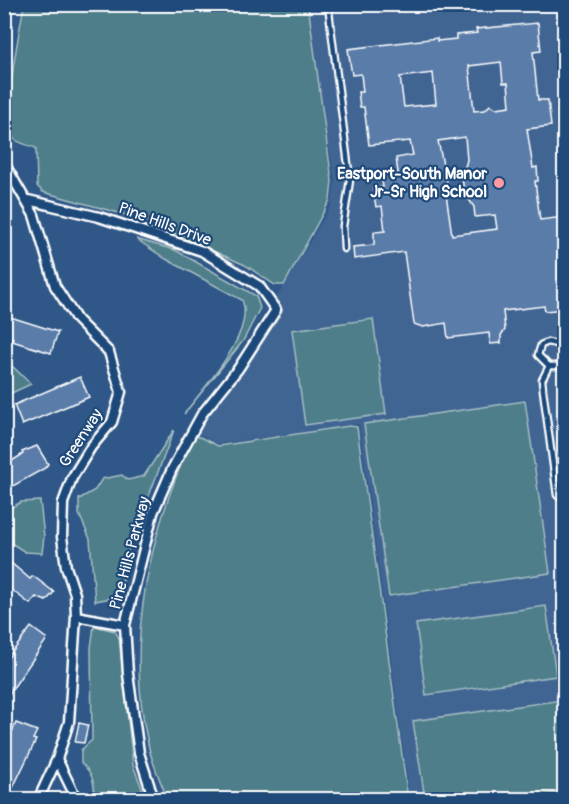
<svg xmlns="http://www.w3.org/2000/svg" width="569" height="804" font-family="Pangolin,sans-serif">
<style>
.built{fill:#406593}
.green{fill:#4e7e89;stroke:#a6bec4;stroke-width:1.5}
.building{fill:#5a7ba9;stroke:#fff;stroke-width:1.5;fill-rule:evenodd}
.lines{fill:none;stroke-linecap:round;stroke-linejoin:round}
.service-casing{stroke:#fff;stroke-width:9}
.minor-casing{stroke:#fff;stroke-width:13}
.service{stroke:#1f4a7a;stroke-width:4.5}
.minor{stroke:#1f4a7a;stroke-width:8}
.poi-dot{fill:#ff9aa2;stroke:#1f4a7a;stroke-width:2}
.labels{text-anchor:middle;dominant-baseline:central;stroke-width:4.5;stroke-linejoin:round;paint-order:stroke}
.poi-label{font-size:16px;font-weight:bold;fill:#fff;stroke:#1f4a7a;text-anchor:end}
.street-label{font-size:16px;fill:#fff;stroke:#1f4a7a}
</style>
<rect width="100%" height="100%" fill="#2f5787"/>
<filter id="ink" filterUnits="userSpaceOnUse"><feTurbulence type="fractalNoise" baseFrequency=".0167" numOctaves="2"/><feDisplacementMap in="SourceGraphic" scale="12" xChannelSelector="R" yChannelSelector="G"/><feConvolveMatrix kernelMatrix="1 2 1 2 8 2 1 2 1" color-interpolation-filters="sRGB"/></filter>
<g filter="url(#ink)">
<!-- built -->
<path class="built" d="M 304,5 L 564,5 L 564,799 L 410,799 L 359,424 L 217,444 L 197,432 L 331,206 L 335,181 Z"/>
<!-- green -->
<path class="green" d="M 24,5 L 308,5 L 332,181 L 330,200 L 284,285 L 275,285 L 245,265 L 144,220 L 43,192 L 37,186 L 36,148 C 30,146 19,143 14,139 C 0,122 20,29 24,5 Z
M 136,239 L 175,250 L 256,296 L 260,308 L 243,341 L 184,414 C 203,388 256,333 242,300 L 166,259 Z
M 373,319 L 386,414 L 305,425 L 292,330 Z
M 5,364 L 13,367 L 31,384 L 5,396 Z
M 525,401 L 550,573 L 389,596 L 364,424 Z
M 349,426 L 357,427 L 408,799 L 168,800 C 161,783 153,765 149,748 C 124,643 149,533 193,437 L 200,437 L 218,446 Z
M 174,430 L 126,556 L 121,596 L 95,601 L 90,539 L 79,514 L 79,499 L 95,490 L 102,479 L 122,475 L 128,480 L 144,476 Z
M 40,501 L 44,537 L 42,553 L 25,552 L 5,539 L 5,511 L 21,502 Z
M 546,606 L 556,676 L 426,695 L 416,624 Z
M 94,626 L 115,631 L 119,638 L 133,765 L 146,799 L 95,799 C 94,783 94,774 81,763 L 81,750 L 92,740 L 91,648 Z
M 562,700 L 564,792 L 508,800 L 425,799 L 413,721 Z"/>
<!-- building -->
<path class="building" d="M 538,23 L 541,51 L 533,52 L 538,100 L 548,100 L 551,126 L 527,129 L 533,168 L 537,167 L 538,181 L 535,181 L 540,220 L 564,217 L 564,309 L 545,311 L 544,306 L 503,311 L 505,330 L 501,335 L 501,343 L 490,344 L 489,333 L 448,338 L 446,323 L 423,327 L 414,324 L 404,252 L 354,259 L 353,247 L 374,245 L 374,232 L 385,231 L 382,206 L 376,207 L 373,188 L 383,187 L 381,175 L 398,173 L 396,158 L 413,155 L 410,141 L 369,145 L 364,107 L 360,107 L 358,92 L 363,92 L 361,74 L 352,75 L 348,49 L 437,38 L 437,41 L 456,39 L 456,35 L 477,33 L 476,29 ZM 501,62 L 503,83 L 508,83 L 510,106 L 496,108 L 490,105 L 485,110 L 474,111 L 469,66 ZM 433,73 L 436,104 L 404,107 L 400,77 ZM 465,137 L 467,160 L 462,177 L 464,192 L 474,207 L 475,217 L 495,215 L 497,229 L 452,235 L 446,194 L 449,193 L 438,141 Z
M 4,315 L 58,332 L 51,353 L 12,341 L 13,338 L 4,335 Z
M 80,377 L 89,397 L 22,425 L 14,405 Z
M 37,446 L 48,464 L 45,468 L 4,491 L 4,466 L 23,454 L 22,452 Z
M 4,557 L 30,579 L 33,576 L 54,592 L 46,601 L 36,597 L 30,604 L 4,584 Z
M 31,627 L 47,639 L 4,701 L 4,663 Z
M 16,723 L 37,731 L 33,739 L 36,740 L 7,800 L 4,800 L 4,750 Z
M 79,723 L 88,725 L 84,743 L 75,742 Z"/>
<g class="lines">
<!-- service casing -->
<g class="service-casing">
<path id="service" d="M 328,4 L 350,180 L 343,226 L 344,249
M 561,4 L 564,24
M 564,346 L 548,342 L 541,345 L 538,355 L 549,366 L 564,366
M 549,366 L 542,380 L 543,390 L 557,495 L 564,500"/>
</g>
<!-- minor casing -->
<g class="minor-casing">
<path id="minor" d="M 4,163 L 34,215 L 55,286 L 77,320 L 109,352 L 121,392 L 112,422 L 91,447 L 72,478 L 63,503 L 62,537 L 66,567 L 75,594 L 76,616
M 28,200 L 99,217 L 202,251 L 259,286 L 276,310 L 238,369 L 202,414 L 172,469 L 153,513 L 125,625 L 128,674 L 139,753 L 154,800
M 57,759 L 77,800
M 38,800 L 57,759 L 69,722 L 76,616 L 125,625"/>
</g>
<!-- service -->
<use href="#service" class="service"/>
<!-- minor -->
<use href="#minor" class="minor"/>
</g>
</g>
<!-- markers -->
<circle class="poi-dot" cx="499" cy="183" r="6"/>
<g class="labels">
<!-- poi labels -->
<g class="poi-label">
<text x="487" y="174">Eastport-South Manor<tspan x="487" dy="18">Jr-Sr High School</tspan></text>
</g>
<!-- street labels -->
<g class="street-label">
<text transform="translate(165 224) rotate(20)">Pine Hills Drive</text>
<text transform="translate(81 438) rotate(-57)">Greenway</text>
<text transform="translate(130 553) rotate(-75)">Pine Hills Parkway</text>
</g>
</g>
<!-- margin -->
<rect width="569" height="804" fill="none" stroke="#1f4a7a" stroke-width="24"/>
<rect x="12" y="12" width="545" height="780" fill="none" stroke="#fff" stroke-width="2" filter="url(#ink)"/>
</svg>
